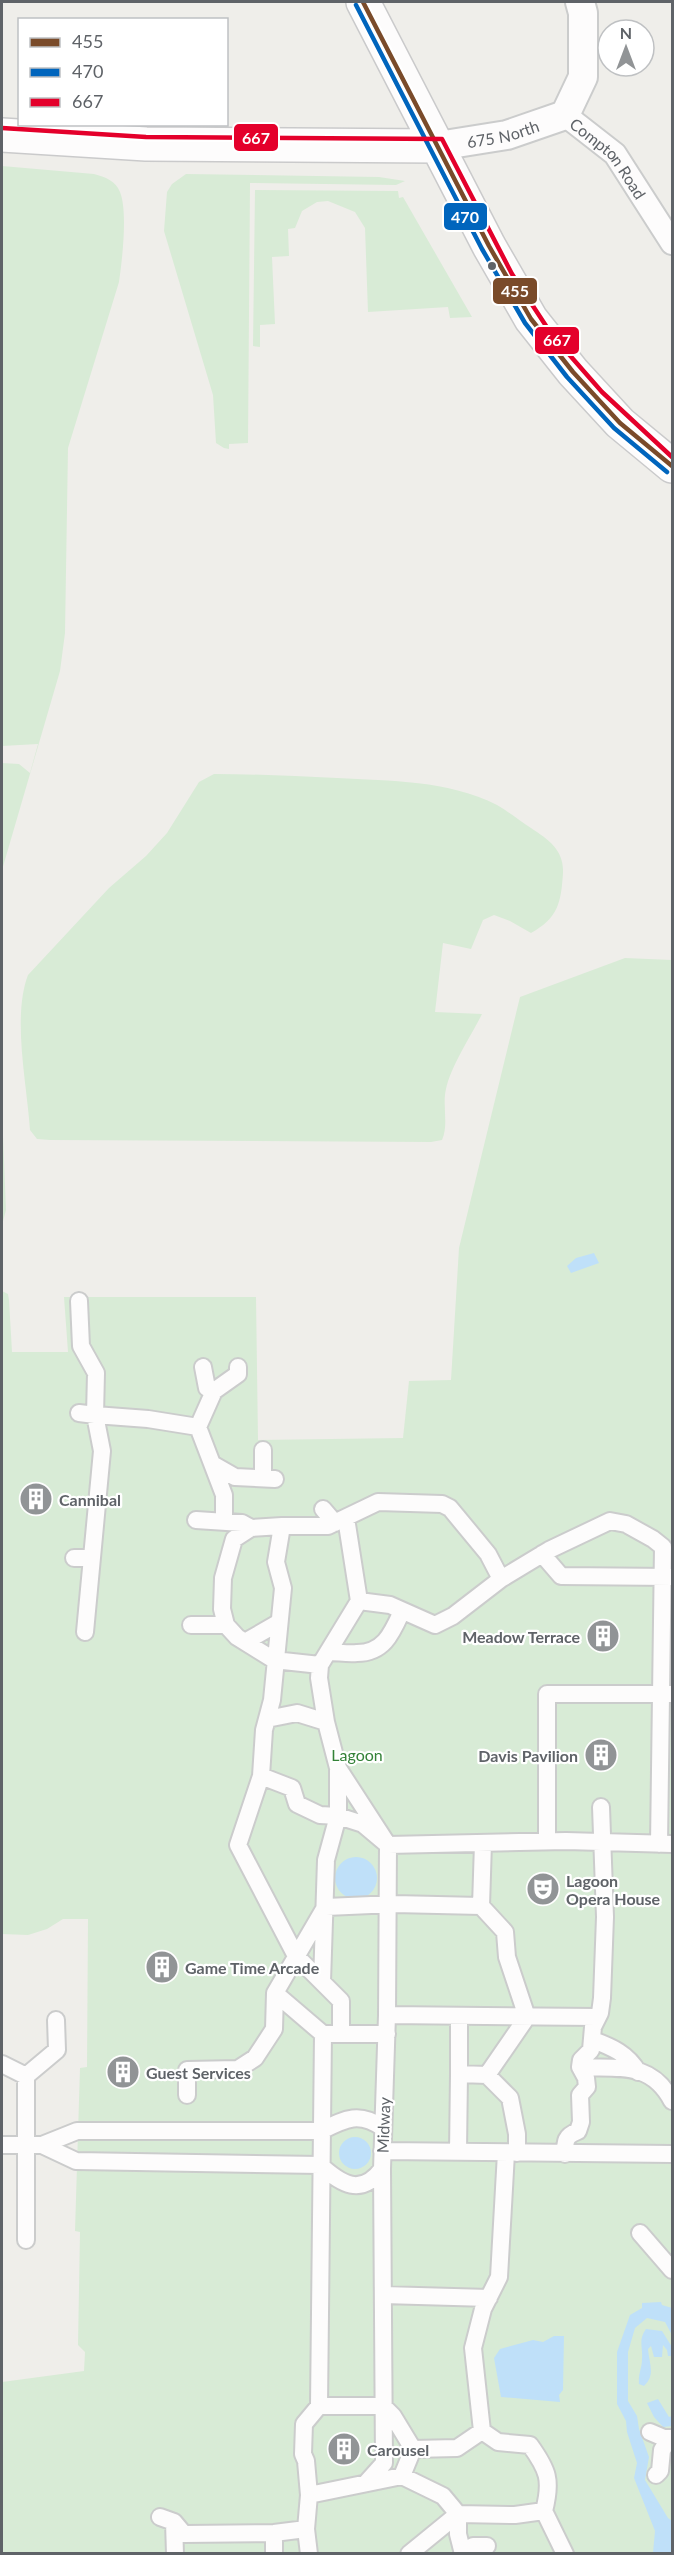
<svg xmlns="http://www.w3.org/2000/svg" width="674" height="2555" font-family="Lato,sans-serif">
<style>
.green{fill:#d8ebd6}
.water{fill:#bfe0f9}
.lines{fill:none;stroke-linecap:round;stroke-linejoin:round}
.pedestrian-casing{stroke:#cbcccc;stroke-width:20}
.minor-casing{stroke:#cbcccc;stroke-width:26}
.tertiary-casing{stroke:#cbcccc;stroke-width:32}
.secondary-casing{stroke:#cacacb;stroke-width:36}
.pedestrian{stroke:#fdfcfc;stroke-width:16}
.minor{stroke:#fdfcfc;stroke-width:22}
.tertiary{stroke:#fdfcfc;stroke-width:28}
.secondary{stroke:#fdfcfc;stroke-width:33}
.bus-1-casing{stroke:#fff;stroke-width:9}
.bus-2-casing{stroke:#fff;stroke-width:9}
.bus-3-casing{stroke:#fff;stroke-width:9}
.bus-1{stroke:#7a4b2a;stroke-width:4.5}
.bus-2{stroke:#0065bd;stroke-width:4.5}
.bus-3{stroke:#e4002b;stroke-width:4.5}
.bus-dot{fill:#5f6368;stroke:#fff;stroke-width:2}
.labels{text-anchor:middle;dominant-baseline:central;stroke-width:4.5;stroke-linejoin:round;paint-order:stroke}
.street-label{font-size:16px;fill:#5f6368;stroke:#fff}
.poi-label{font-size:16px;font-weight:bold;fill:#5f6368;stroke:#fff;text-anchor:start}
.park-label{font-size:16px;fill:#348238;stroke:#fff}
.line-badge{stroke:#fff;stroke-width:2}
.badge-label{font-size:16px;text-anchor:middle;font-weight:bold;fill:#fff}
</style>
<rect width="100%" height="100%" fill="#efeeea"/>
<!-- green -->
<path class="green" d="M 2,166 L 94,174 C 105,177 116,181 120,192 C 128,212 122,261 119,282 L 68,448 L 65,633 L 60,671 L 2,870 L 2,763 L 19,764 L 30,773 L 38,744 L 2,746 Z
M 186,174 L 379,177 L 405,181 L 396,185 L 250,183 L 248,443 L 229,444 L 229,449 L 224,448 L 216,443 L 213,395 L 164,231 L 167,192 L 172,184 Z
M 255,190 L 398,191 L 399,198 L 403,197 L 472,317 L 450,318 L 448,307 L 368,312 L 365,228 L 355,212 L 328,201 L 317,202 L 302,211 L 295,228 L 288,229 L 289,256 L 272,257 L 275,324 L 260,325 L 260,347 L 253,346 Z
M 214,774 C 255,774 295,776 337,778 C 390,781 448,780 497,805 C 509,812 520,821 531,828 C 549,840 564,850 563,873 C 561,903 558,918 531,933 L 510,921 L 494,915 L 483,920 L 471,949 L 443,943 L 435,1012 L 482,1014 C 471,1036 451,1066 446,1089 C 442,1106 449,1124 442,1140 L 431,1142 L 50,1140 L 37,1139 L 30,1130 C 27,1084 12,1017 28,975 L 109,888 L 146,856 L 167,833 L 199,782 Z
M 625,958 L 672,960 L 672,2553 L 2,2553 L 2,2382 L 84,2371 L 85,2352 L 78,2345 L 80,2232 L 75,2231 L 80,2068 L 87,2067 L 88,1919 L 63,1919 L 47,1929 L 28,1935 L 2,1934 L 2,1291 L 8,1294 L 9,1300 L 12,1352 L 68,1352 L 64,1297 L 256,1297 L 258,1440 L 403,1438 L 409,1381 L 451,1380 L 459,1248 L 520,997 Z
M 2,1111 L 6,1210 L 2,1225 Z"/>
<!-- water -->
<path class="water" d="M 594,1253 L 599,1263 L 571,1273 L 567,1266 L 576,1258 Z
M335 1878a21 21 0 1 1 42 0a21 21 0 1 1-42 0Z
M339 2153a16 16 0 1 1 32 0a16 16 0 1 1-32 0Z
M 661,2302 L 662,2305 L 672,2308 L 672,2335 L 665,2322 L 647,2318 L 635,2328 L 628,2352 L 628,2401 L 637,2416 L 639,2429 L 649,2457 L 645,2480 L 668,2518 L 672,2521 L 672,2554 L 653,2553 L 655,2531 L 634,2478 L 637,2463 L 627,2432 L 626,2421 L 617,2404 L 617,2352 L 630,2315 L 642,2308 L 642,2303 Z
M 646,2329 L 662,2331 L 672,2347 L 672,2356 L 668,2356 L 667,2350 L 663,2345 L 662,2357 L 654,2357 L 651,2346 L 648,2349 C 649,2363 656,2375 644,2386 L 639,2384 C 638,2374 642,2368 642,2359 C 643,2347 638,2340 646,2329 Z
M 554,2336 L 564,2336 L 563,2390 L 559,2395 L 560,2402 L 501,2397 L 494,2358 L 500,2349 L 533,2340 L 543,2342 Z
M 658,2399 L 669,2417 L 672,2416 L 672,2426 L 663,2427 L 654,2417 L 647,2403 Z"/>
<g class="lines">
<!-- pedestrian casing -->
<g class="pedestrian-casing">
<path id="pedestrian" d="M 79,1301 L 81,1346 L 96,1373 L 95,1415 L 148,1419 L 198,1427 L 224,1495 L 224,1520
M 203,1367 L 207,1388 L 214,1391 L 238,1374 L 238,1367
M 79,1413 L 95,1415 L 102,1451 L 85,1632
M 198,1427 L 214,1391
M 263,1450 L 263,1478
M 214,1465 L 235,1477 L 275,1479
M 323,1509 L 335,1523
M 196,1520 L 242,1523 L 251,1528
M 282,1526 L 251,1528 L 234,1539 L 223,1578 L 222,1609 L 226,1625 L 237,1637 L 274,1660 L 320,1665
M 542,1554 L 561,1576 L 672,1577
M 74,1558 L 92,1558
M 501,1579 L 549,1550 L 610,1521 L 626,1524 L 653,1539 L 663,1547 L 659,1844
M 359,1601 L 390,1605 L 435,1625 L 453,1616 L 501,1579 L 488,1554 L 450,1508 L 442,1504 L 378,1502 L 328,1526 L 282,1526 L 276,1562 L 283,1588 L 272,1700 L 264,1730 L 261,1776 L 292,1788 L 297,1804 L 320,1815 L 338,1816 L 363,1824 L 388,1845 L 566,1841 L 672,1844
M 191,1625 L 226,1625
M 245,1642 L 278,1623
M 328,1652 C 338,1652 347,1654 357,1653 C 384,1653 392,1633 402,1611
M 267,1719 L 297,1713 L 326,1722
M 338,1768 L 388,1845 L 387,2015 L 382,2169 L 384,2463 L 366,2483
M 261,1776 L 238,1845 L 296,1956 L 341,2001 L 341,2034
M 547,1841 L 547,1694 L 672,1694
M 483,1843 L 481,1906 L 505,1932 L 507,1957 L 527,2017 L 487,2075
M 326,1907 L 394,1904 L 481,1906
M 324,1909 L 275,1993 L 323,2034 L 387,2034
M 322,1982 L 326,1860 L 338,1816 L 338,1768 L 326,1722 L 319,1678 L 320,1665 L 359,1601 L 346,1518
M 387,2015 L 597,2017
M 459,2016 L 459,2074 L 487,2075 L 510,2098 L 517,2134 L 517,2153
M 593,2040 C 612,2047 628,2054 638,2072
M 2,2064 L 26,2076
M 580,2067 C 619,2069 651,2061 672,2101
M 187,2095 L 187,2070 L 238,2069 L 255,2058 L 274,2029 L 275,1993
M 2,2145 L 42,2145 L 77,2131 L 321,2131 C 345,2119 359,2111 383,2128
M 42,2145 L 76,2161 L 320,2165 C 341,2184 361,2197 382,2169
M 382,2151 L 672,2154
M 458,2152 L 459,2074
M 506,2153 L 499,2277 L 483,2309 L 473,2348 L 482,2431 L 498,2442 L 530,2445 C 548,2470 552,2480 544,2511 L 565,2554
M 565,2154 C 565,2141 565,2136 578,2131 L 581,2122 L 580,2095 L 587,2087 L 586,2078 L 580,2067 L 581,2060 L 591,2050 L 593,2027 L 600,2013 L 602,1998 L 605,1917 L 601,1807
M 640,2233 L 672,2270
M 26,2240 L 26,2076 L 57,2050 L 56,2020
M 383,2295 L 489,2298
M 319,2406 L 383,2406 L 393,2416 L 413,2449
M 650,2432 L 664,2438 L 672,2438
M 656,2475 L 660,2471 L 662,2450 L 670,2438
M 402,2476 L 413,2449 L 457,2448 L 482,2431
M 309,2495 L 402,2476 L 443,2496 L 458,2514 L 409,2554
M 160,2517 L 174,2522 L 184,2534 L 274,2533 L 306,2529
M 174,2522 L 175,2554
M 274,2554 L 274,2533
M 309,2554 L 306,2529 L 309,2495 L 306,2461 L 303,2454 L 304,2424 L 319,2406 L 323,2034
M 462,2554 L 473,2546 L 487,2546
M 463,2554 L 458,2534 L 458,2514 L 515,2515 L 544,2511"/>
</g>
<!-- minor casing -->
<g class="minor-casing">
<g id="minor">
<path id="s1" d="M 565,115 L 615,154 L 672,243"/>
</g>
</g>
<!-- tertiary casing -->
<g class="tertiary-casing">
<g id="tertiary">
<path id="s2" d="M 438,146 L 507,135 L 565,115 L 583,77 L 583,13 L 580,2"/>
</g>
</g>
<!-- secondary casing -->
<g class="secondary-casing">
<path id="secondary" d="M 363,2 L 489,246 L 531,319 L 573,372 L 620,423 L 672,466
M 2,135 L 146,144 L 438,146"/>
</g>
<!-- pedestrian -->
<use href="#pedestrian" class="pedestrian"/>
<!-- minor -->
<use href="#minor" class="minor"/>
<!-- tertiary -->
<use href="#tertiary" class="tertiary"/>
<!-- secondary -->
<use href="#secondary" class="secondary"/>
<!-- bus-1 casing -->
<g class="bus-1-casing">
<path id="bus-1" d="M 363,2 L 489,246 L 531,319 L 573,372 L 620,423 L 672,466"/>
</g>
<!-- bus-2 casing -->
<g class="bus-2-casing">
<path id="bus-2" d="M 356,5 L 482,249 L 525,323 L 567,377 L 614,428 L 667,472"/>
</g>
<!-- bus-3 casing -->
<g class="bus-3-casing">
<path id="bus-3" d="M 2,128 L 146,137 L 442,139 L 512,274 L 552,335 L 602,392 L 672,457"/>
</g>
<!-- bus-1 -->
<use href="#bus-1" class="bus-1"/>
<!-- bus-2 -->
<use href="#bus-2" class="bus-2"/>
<!-- bus-3 -->
<use href="#bus-3" class="bus-3"/>
</g>
<!-- icons -->
<defs>
<g id="building-disc" transform="scale(1.725)"><circle r="9.5" fill="#919496" stroke="#fff"/><path d="M-4-6H4V6H1V3H-1V6H-4ZM-2.5-4.3h1.7v1.8h-1.7ZM.8-4.3h1.7v1.8H.8ZM-2.5-1h1.7V.8h-1.7ZM.8-1h1.7V.8H.8Z" fill="#fff"/></g>
<g id="theatre-disc" transform="scale(1.725)"><circle r="9.5" fill="#919496" stroke="#fff"/><path d="M-5-5.5Q0-4 5-5.5V0Q5 5 0 6Q-5 5-5 0ZM-3.3-2.5H-1v1.5H-3.3ZM1-2.5H3.3v1.5H1ZM-2.8 1Q0 5.5 2.8 1Z" fill="#fff"/></g>
</defs>
<g fill-rule="evenodd">
<use href="#building-disc" x="36" y="1499"/>
<use href="#building-disc" x="603" y="1636"/>
<use href="#building-disc" x="601" y="1755"/>
<use href="#theatre-disc" x="543" y="1889"/>
<use href="#building-disc" x="162" y="1967"/>
<use href="#building-disc" x="123" y="2072"/>
<use href="#building-disc" x="344" y="2449"/>
</g>
<!-- markers -->
<circle class="bus-dot" cx="492" cy="266" r="5"/>
<g class="labels">
<!-- street labels -->
<g class="street-label">
<text stroke="none"><textPath href="#s2" startOffset="66">675 North</textPath></text>
<text stroke="none"><textPath href="#s1" startOffset="62">Compton Road</textPath></text>
<text transform="translate(383 2125) rotate(-88)">Midway</text>
</g>
<!-- poi labels -->
<g class="poi-label">
<text x="59" y="1499">Cannibal</text>
<text x="580" y="1636" text-anchor="end">Meadow Terrace</text>
<text x="578" y="1755" text-anchor="end">Davis Pavilion</text>
<text x="566" y="1880">Lagoon<tspan x="566" dy="18">Opera House</tspan></text>
<text x="185" y="1967">Game Time Arcade</text>
<text x="146" y="2072">Guest Services</text>
<text x="367" y="2449">Carousel</text>
</g>
<!-- park labels -->
<g class="park-label">
<text x="357" y="1754">Lagoon</text>
</g>
</g>
<g class="line-badge">
<rect x="233" y="123" width="46" height="29" rx="6" fill="#e4002b"/>
<rect x="443" y="202" width="45" height="29" rx="6" fill="#0065bd"/>
<rect x="492" y="277" width="46" height="28" rx="6" fill="#7a4b2a"/>
<rect x="534" y="326" width="46" height="29" rx="6" fill="#e4002b"/>
</g>
<g class="badge-label">
<text x="256" y="144">667</text>
<text x="465" y="223">470</text>
<text x="515" y="297">455</text>
<text x="557" y="346">667</text>
</g>
<!-- border -->
<rect width="674" height="2555" fill="none" stroke="#5f6368" stroke-width="6"/>
<!-- legend -->
<rect x="18" y="18" width="210" height="108" fill="#ffffff" stroke="#bfc1c3" stroke-width="1.5"/>
<rect x="30" y="38" width="30" height="9" fill="#7a4b2a" stroke="#bfc1c3" stroke-width="1.5"/>
<text x="72" y="48" font-size="18" fill="#5f6368">455</text>
<rect x="30" y="68" width="30" height="9" fill="#0065bd" stroke="#bfc1c3" stroke-width="1.5"/>
<text x="72" y="78" font-size="18" fill="#5f6368">470</text>
<rect x="30" y="98" width="30" height="9" fill="#e4002b" stroke="#bfc1c3" stroke-width="1.5"/>
<text x="72" y="108" font-size="18" fill="#5f6368">667</text>
<!-- north arrow -->
<g transform="translate(626 48)"><circle r="28" fill="#ffffff" stroke="#bfc1c3" stroke-width="1.5"/>
<path d="M0-4.5L10 22L0 15L-10 22Z" fill="#919496"/>
<text y="-9" font-size="16" font-weight="bold" text-anchor="middle" fill="#5f6368">N</text>
</g>
</svg>
